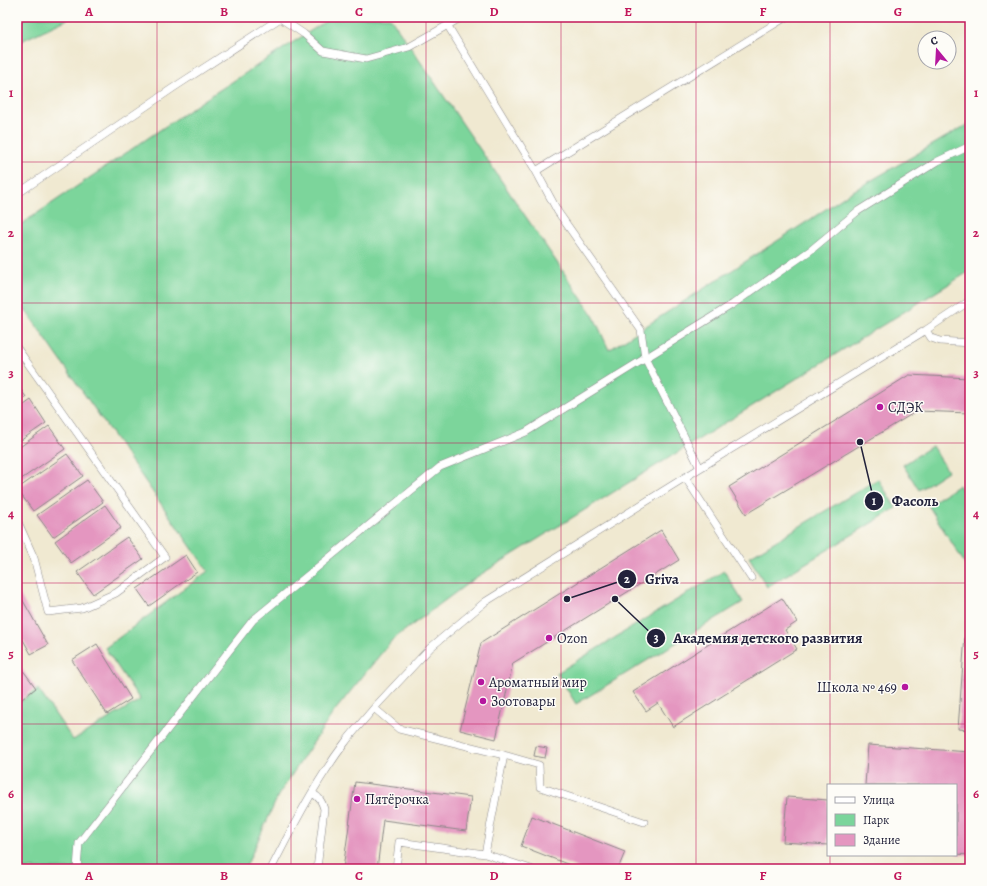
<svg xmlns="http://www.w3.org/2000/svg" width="987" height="886" font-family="Alegreya,serif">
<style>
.green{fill:#7bd59b;stroke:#4e7c6b}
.building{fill:#e496c0}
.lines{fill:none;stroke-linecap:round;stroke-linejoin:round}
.lane-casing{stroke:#898686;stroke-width:8}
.street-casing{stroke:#898686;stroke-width:14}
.lane{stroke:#fff;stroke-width:7}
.street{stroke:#fff;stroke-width:13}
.grid{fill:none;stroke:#c2185b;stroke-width:1;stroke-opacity:0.55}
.poi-dot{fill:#b5179e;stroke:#fdfcf7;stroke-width:1.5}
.labels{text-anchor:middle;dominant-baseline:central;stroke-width:3;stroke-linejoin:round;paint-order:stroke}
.poi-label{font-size:14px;fill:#22223b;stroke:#fdfcf7;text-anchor:start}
.leader{fill:none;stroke:#22223b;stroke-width:1.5}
.callout-dot{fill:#22223b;stroke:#fdfcf7;stroke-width:1.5}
.mark-label{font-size:12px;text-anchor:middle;font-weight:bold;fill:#fff}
.callout-label{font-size:15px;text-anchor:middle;font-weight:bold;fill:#22223b;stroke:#fdfcf7;stroke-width:3;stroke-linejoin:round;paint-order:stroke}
.neatline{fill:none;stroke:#c2185b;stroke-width:1.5}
.grid-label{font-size:13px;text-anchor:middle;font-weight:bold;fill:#c2185b}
</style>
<rect width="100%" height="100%" fill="#fdfcf7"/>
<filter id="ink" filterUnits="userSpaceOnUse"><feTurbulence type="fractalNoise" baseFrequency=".025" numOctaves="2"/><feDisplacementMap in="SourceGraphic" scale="8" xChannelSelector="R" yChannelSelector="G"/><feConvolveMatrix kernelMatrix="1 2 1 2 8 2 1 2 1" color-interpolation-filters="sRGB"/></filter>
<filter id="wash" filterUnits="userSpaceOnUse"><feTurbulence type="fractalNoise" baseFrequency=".012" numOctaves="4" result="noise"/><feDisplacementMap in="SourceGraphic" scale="16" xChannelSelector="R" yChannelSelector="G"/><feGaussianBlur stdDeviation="0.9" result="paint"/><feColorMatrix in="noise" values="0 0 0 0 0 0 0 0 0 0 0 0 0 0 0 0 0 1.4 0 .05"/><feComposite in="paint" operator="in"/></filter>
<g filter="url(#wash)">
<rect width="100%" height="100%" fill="#f0e9d1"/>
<!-- green -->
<path class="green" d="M 17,17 L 72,17 L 17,43 Z
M 332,17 L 390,17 L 594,317 L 609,350 L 811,219 L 848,194 L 970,123 L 970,271 L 475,578 L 392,640 L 333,713 L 279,794 L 245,869 L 17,869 L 17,704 L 38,689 L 73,740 L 140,700 L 105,648 L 208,571 L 17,298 L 17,227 L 204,100 Z
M 932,446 L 948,471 L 919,490 L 903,465 Z
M 878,479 L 896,508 L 767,587 L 749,557 Z
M 959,485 L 970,503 L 970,565 L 967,567 L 928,505 Z
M 724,571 L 743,602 L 576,704 L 557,673 Z"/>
<g id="blocks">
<!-- building -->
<path class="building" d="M 909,375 L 970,378 L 970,413 L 917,411 L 746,514 L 729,487 Z
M 17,384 L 26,397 L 17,403 Z
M 31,400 L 46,423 L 17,443 L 17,410 Z
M 49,426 L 65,449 L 17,482 L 17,449 Z
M 67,454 L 83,476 L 33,511 L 17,489 Z
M 87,480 L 103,502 L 53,537 L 37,515 Z
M 105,505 L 121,528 L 71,563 L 55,541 Z
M 661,530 L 679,560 L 513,663 L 496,739 L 460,730 L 481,643 Z
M 127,537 L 143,559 L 93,594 L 77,572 Z
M 186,555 L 197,572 L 149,606 L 137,589 Z
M 17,590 L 48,645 L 31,654 L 17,629 Z
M 782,598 L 797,622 L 785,630 L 797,649 L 673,727 L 658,703 L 646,711 L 633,692 Z
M 965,636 L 970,636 L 970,730 L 958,729 Z
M 97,644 L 131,699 L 107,714 L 72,660 Z
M 22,669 L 36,688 L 17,703 L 17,672 Z
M 868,745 L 970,752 L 970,855 L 956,854 L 956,785 L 865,785 Z
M 536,746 L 547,748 L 545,758 L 534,756 Z
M 355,782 L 471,797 L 466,831 L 383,820 L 377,869 L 343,869 Z
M 787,797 L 828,800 L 828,845 L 783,842 Z
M 532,816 L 625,852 L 618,869 L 580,869 L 521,846 Z"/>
</g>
</g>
<g filter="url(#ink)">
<use href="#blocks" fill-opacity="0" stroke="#898686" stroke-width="1"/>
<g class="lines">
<!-- lane casing -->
<g class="lane-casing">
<path id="lane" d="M 280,18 L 304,34 L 323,51 L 366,59 L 409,47 L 462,17
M 448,26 L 536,171 L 558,212 L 641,330 L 645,358 L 700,468
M 536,171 L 786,17
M 17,194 L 173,88 L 282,17
M 926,330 L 931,338 L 940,341 L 970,343
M 17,348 L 165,557 L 116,593 L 82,608 L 48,612 L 34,558 L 17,520
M 685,477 L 751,578
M 312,793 C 319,797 322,801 324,809 L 317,869
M 644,822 L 540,787 L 539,765 L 504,755 L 399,729 L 374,708 L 430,648 L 485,602 L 700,468 L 926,330 L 968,302 L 970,305
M 485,854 L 504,755
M 77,869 L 79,843 L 253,620 L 440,467 L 526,432 L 733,304 L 811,250 L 858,211 L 938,161 L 970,146
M 271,869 C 293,826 315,783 344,744 C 353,732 364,720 374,708
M 396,869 L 399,842 L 485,854 L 531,869"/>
</g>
<!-- street casing -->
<g class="street-casing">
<path id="street" d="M 17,18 L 18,17"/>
</g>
<!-- lane -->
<use href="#lane" class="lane"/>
<!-- street -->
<use href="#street" class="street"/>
</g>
</g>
<!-- grid -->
<path class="grid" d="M 157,17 L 157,869M 291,17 L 291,869M 426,17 L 426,869M 561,17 L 561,869M 696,17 L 696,869M 830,17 L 830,785M 17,162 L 970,162M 17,303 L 970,303M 17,443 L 970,443M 17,583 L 970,583M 17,724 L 970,724M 830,855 L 830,869"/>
<!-- markers -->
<g class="poi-dot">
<circle cx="880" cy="407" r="4"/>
<circle cx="549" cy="638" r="4"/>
<circle cx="481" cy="682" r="4"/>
<circle cx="905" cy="687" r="4"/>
<circle cx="483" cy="701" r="4"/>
<circle cx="357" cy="799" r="4"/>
</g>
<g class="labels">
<!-- poi labels -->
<g class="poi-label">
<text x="888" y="407">СДЭК</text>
<text x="557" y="638">Ozon</text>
<text x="489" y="682">Ароматный мир</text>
<text x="897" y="687" text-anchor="end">Школа № 469</text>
<text x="491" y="701">Зоотовары</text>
<text x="365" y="799">Пятёрочка</text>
</g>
</g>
<!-- callouts -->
<path class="leader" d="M860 442L874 501M567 599L627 579M615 599L656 638"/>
<g class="callout-dot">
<circle cx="860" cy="442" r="4"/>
<circle cx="567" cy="599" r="4"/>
<circle cx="615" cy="599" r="4"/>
<circle cx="874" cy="501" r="10"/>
<circle cx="627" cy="579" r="10"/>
<circle cx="656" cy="638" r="10"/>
</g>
<g class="mark-label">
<text x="874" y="505">1</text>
<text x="627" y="583">2</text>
<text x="656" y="642">3</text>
</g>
<g class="callout-label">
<text x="915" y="506">Фасоль</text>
<text x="662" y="584">Griva</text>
<text x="768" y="643">Академия детского развития</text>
</g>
<!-- margin -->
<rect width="987" height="886" fill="none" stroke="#fdfcf7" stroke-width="44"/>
<!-- legend -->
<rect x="827" y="784" width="130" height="72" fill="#fdfcf7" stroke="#a5a5ac"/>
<rect x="835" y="797" width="20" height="6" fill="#ffffff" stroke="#a5a5ac"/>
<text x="863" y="804" font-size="12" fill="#22223b">Улица</text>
<rect x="835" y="814" width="20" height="12" fill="#7bd59b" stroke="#a5a5ac"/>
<text x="863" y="824" font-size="12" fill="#22223b">Парк</text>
<rect x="835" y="834" width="20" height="12" fill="#e496c0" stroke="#a5a5ac"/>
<text x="863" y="844" font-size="12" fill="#22223b">Здание</text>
<!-- north arrow -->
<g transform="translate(937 50) rotate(342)"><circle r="19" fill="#fdfcf7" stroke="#a5a5ac"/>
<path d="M0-3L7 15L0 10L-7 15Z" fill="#b5179e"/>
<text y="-6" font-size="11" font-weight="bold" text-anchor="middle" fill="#22223b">С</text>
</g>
<rect x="22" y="22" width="943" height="842" class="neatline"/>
<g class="grid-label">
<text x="89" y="16">A</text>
<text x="224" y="16">B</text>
<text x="359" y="16">C</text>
<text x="494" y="16">D</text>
<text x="628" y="16">E</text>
<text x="763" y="16">F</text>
<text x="898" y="16">G</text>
<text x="11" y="97">1</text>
<text x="976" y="97">1</text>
<text x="11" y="237">2</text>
<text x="976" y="237">2</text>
<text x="11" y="377">3</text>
<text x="976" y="377">3</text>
<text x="11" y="518">4</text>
<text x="976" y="518">4</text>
<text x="11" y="658">5</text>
<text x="976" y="658">5</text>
<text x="11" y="798">6</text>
<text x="976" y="798">6</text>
<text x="89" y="880">A</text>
<text x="224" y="880">B</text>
<text x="359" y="880">C</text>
<text x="494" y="880">D</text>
<text x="628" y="880">E</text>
<text x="763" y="880">F</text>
<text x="898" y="880">G</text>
</g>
</svg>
